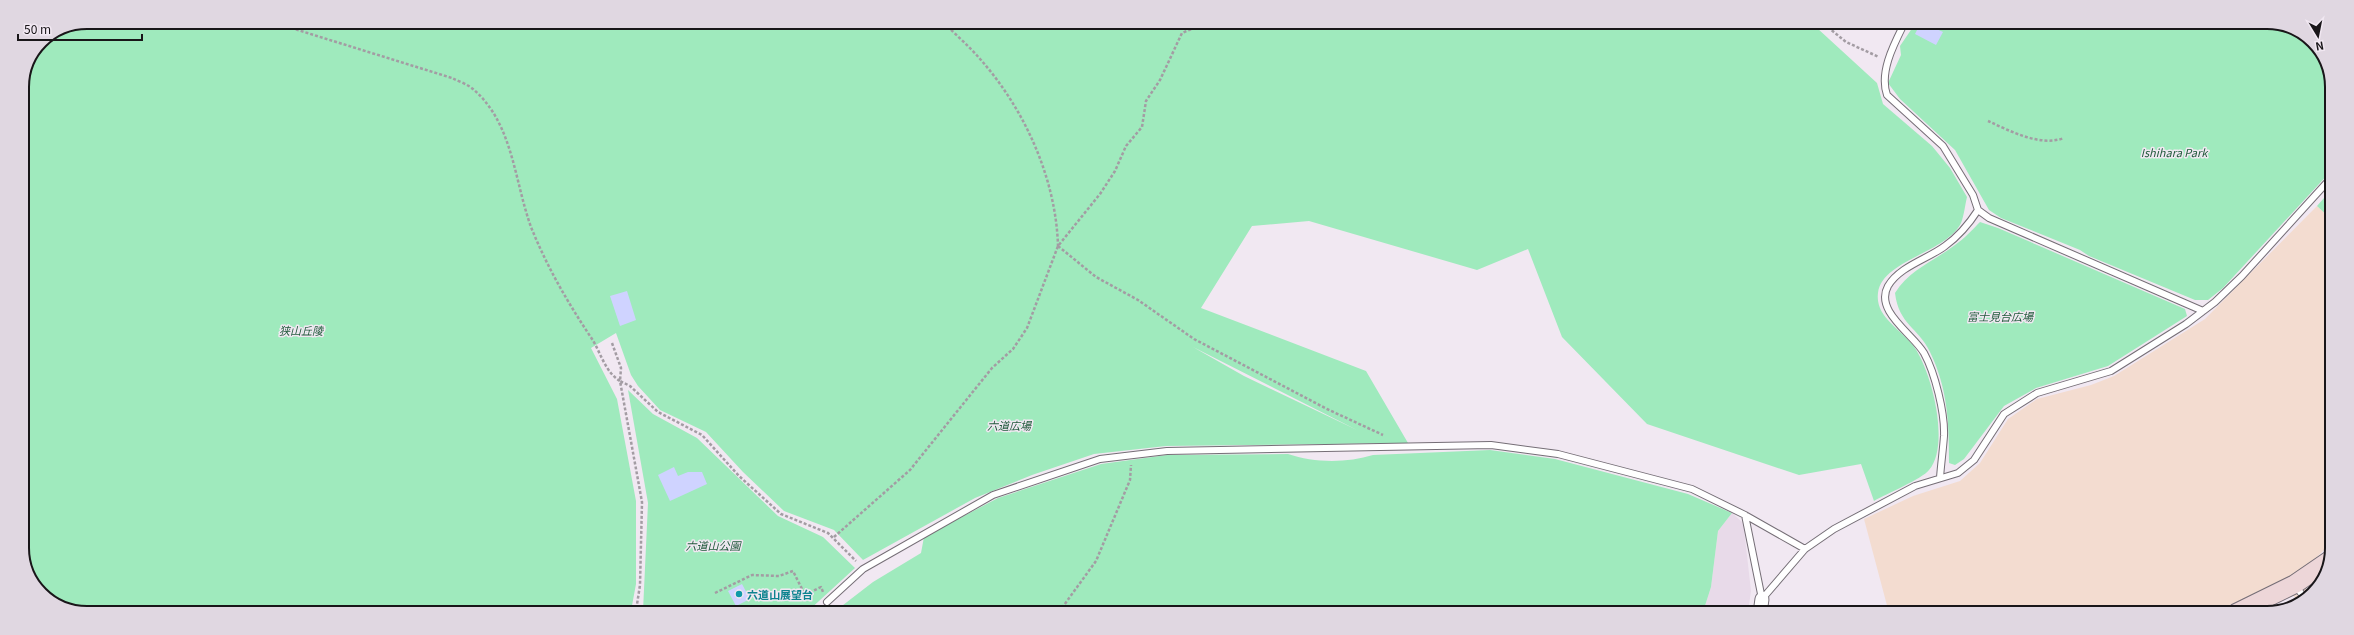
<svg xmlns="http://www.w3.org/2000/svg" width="2354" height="635" font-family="Georgia,'Noto Sans JP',serif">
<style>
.built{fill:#e8dae9}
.education{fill:#f3dcd0}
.green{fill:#9feabd;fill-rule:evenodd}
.building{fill:#cfd3ff}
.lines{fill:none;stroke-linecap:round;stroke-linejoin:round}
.lane-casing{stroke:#756e76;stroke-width:8}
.street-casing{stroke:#756e76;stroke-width:15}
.secondary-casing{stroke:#756e76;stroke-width:20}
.path{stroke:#a39ca3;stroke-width:2.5;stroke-dasharray:3 2;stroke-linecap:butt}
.lane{stroke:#fff;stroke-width:6}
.street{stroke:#fff;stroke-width:13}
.secondary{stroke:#edd6d8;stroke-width:18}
.culture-dot{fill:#0f9aa8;stroke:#f1e8f2;stroke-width:1.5}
.labels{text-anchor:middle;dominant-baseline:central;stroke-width:3;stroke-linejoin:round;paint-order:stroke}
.park-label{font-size:11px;font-style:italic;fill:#20593b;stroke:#f1e8f2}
.culture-label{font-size:11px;font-weight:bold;fill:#0d838f;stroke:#f1e8f2;text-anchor:start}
.rim{fill:none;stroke:#191619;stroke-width:2}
</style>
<rect width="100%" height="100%" fill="#f1e8f2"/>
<!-- built -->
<path class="built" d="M 1732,513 L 1742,522 L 1744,529 L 1751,591 L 1748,612 L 1703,612 L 1711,587 L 1718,531 Z"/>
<!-- education -->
<path class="education" d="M 2317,206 L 2331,219 L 2330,544 L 2305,569 L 2295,575 L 2310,593 L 2313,591 L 2307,599 L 2292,605 L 2299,601 L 2280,583 L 2211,613 L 1889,613 L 1864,519 L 1913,496 L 1960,481 L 1980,463 L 2008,419 L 2037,399 L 2091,385 L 2114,376 L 2205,319 Z"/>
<!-- green -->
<path class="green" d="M 87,22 L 1816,24 L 1817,28 L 1877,83 L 1883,104 L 1932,146 L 1950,168 L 1967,197 C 1965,205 1964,216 1961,223 C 1946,253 1882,260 1878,293 C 1875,316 1899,328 1912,344 C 1931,367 1951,445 1929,470 C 1922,479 1886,494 1874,501 L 1861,464 L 1799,475 L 1647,424 L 1562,337 L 1528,249 L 1477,270 L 1309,221 L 1252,226 L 1201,308 L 1366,371 L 1408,443 L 1166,446 L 1094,454 L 1032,475 L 975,498 L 863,560 L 834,530 L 784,511 L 743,472 L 706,432 L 660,410 L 638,386 L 631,375 L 616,333 L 591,348 L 617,399 L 636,501 L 636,584 L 631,611 L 70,611 L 38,591 L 22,553 L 22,86 L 41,41 ZM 1193,347 L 1357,430 L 1244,376 Z
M 1915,24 L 2284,24 L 2316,44 L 2332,82 L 2331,171 L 2223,288 L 2208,300 L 2195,300 L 2089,256 L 2080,250 L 2001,218 L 1989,210 L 1955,150 L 1900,99 L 1888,83 L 1901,55 L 1900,46 Z
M 2331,190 L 2331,219 L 2317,206 Z
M 1980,222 L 1998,228 L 2185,309 L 2187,316 L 2108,366 L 2036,388 L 2004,406 L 1964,459 L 1955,465 L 1949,463 C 1949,424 1948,389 1930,352 C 1918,327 1899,325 1895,293 C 1909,270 1934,261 1955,245 C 1964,239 1972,230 1980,222 Z
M 628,390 L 653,414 L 697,438 L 778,516 L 823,537 L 855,568 L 807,612 L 643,611 L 648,503 Z
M 1490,450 L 1555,459 L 1688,494 L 1732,513 L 1718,531 L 1711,587 L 1703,612 L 834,612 L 873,582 L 921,553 L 924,537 L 998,498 L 1101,464 L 1167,455 L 1288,454 C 1314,463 1347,463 1373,455 Z"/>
<!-- building -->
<path class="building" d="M 1920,24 L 1926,24 L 1943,32 L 1936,45 L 1915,34 Z
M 627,291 L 636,320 L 620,326 L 610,296 Z
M 674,467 L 678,476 L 688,472 L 702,472 L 707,484 L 670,501 L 658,475 Z
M 742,584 L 750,599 L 736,606 L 728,591 Z"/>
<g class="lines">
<!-- lane casing -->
<g class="lane-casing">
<path id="lane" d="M 1904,24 C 1894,44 1879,72 1887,95 L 1943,146 L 1973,195 L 1978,210 L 1989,218 L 2203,311
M 1940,478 C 1941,464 1943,450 1944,436 C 1945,413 1935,373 1924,353 C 1913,334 1874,311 1888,286 C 1900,266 1928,259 1945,246 C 1959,236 1969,224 1978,210
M 1745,515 L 1805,549
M 2295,585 L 2306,600
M 1762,599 L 1805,549 L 1834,529 L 1915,486 L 1958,473 L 1974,460 L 2004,414 L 2037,393 L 2111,371 L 2186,324 L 2215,302 L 2242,276 L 2331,178
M 827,602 L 863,569 L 993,495 L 1100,459 L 1167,451 L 1491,445 L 1558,454 L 1692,489 L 1745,515 L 1762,599"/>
</g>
<!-- street casing -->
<g class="street-casing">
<path id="street" d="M 1760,613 L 1762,599"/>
</g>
<!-- secondary casing -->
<g class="secondary-casing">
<path id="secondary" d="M 2236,613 L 2295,584 L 2330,560"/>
</g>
<!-- path -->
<path class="path" d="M 272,22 L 452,78 C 458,81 467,84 473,89 C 513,123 514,180 531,227 C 547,267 568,303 592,339 C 601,353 605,372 620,381 L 642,502 L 640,585 L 636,611
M 944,23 C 956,35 970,47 981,60 C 1025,110 1056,179 1058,246
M 1824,24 L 1846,42 L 1879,57
M 1988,121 C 2010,131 2040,147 2064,138
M 1058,246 L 1096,277 L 1138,300 L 1194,339 L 1327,409 L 1383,435
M 612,343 L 621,368 L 620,381 L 630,386 L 658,412 L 702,435 L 739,476 L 781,514 L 828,533 L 856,561
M 834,537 L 910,470 L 992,368 L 1013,349 L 1027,328 L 1058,246 L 1100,194 L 1115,171 L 1126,146 L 1142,127 L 1146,101 L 1160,80 L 1182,33 L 1206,23
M 715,593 L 752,575 L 779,576 L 793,571 L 805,595 L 821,587 L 823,592
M 1059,612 L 1096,561 L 1130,480 L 1131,465"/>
<!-- lane -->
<use href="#lane" class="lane"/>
<!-- street -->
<use href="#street" class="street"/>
<!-- secondary -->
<use href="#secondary" class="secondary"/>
</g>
<!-- markers -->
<circle class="culture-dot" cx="739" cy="594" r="4"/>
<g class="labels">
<!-- park labels -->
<g class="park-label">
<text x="2174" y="152">Ishihara Park</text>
<text x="2000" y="316">富士見台広場</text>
<text x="301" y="330">狭山丘陵</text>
<text x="1009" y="425">六道広場</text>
<text x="713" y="545">六道山公園</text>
</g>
<!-- culture labels -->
<g class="culture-label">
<text x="747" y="594">六道山展望台</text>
</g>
</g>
<!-- crop -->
<path d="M0 0H2354V635H0ZM87 29H2267A58 58 0 0 1 2325 87V548A58 58 0 0 1 2267 606H87A58 58 0 0 1 29 548V87A58 58 0 0 1 87 29Z" fill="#e0d7e1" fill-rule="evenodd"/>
<path class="rim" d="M87 29H2267A58 58 0 0 1 2325 87V548A58 58 0 0 1 2267 606H87A58 58 0 0 1 29 548V87A58 58 0 0 1 87 29Z"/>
<!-- north arrow -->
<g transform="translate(2318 36) rotate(170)" stroke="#f1e8f2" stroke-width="3" paint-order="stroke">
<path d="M0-3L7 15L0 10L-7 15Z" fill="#191619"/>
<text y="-6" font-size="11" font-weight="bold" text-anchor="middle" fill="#191619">N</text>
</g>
<!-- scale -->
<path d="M18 34v6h124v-6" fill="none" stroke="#191619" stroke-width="2"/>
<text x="24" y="34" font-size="12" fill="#191619" stroke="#f1e8f2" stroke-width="3" paint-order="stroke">50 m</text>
</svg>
